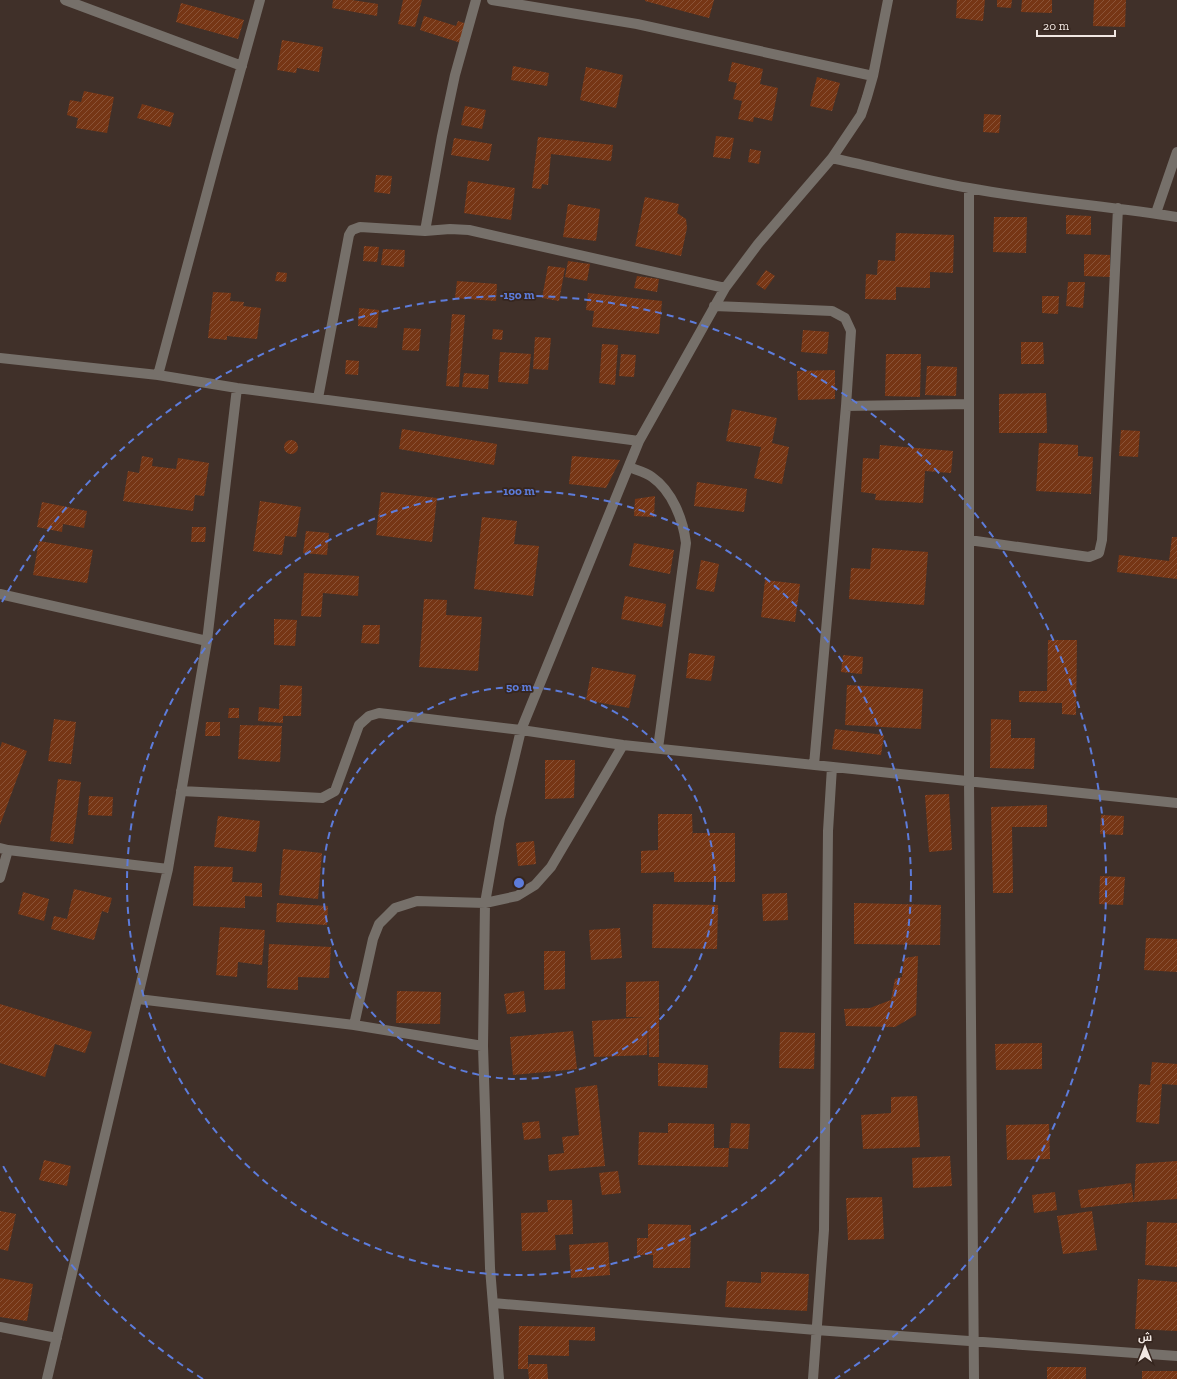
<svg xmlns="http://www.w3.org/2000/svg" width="1177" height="1379" font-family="'Zilla Slab',Cairo,serif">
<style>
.building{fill:url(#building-hatch)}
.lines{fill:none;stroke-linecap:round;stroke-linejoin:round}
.street{stroke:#76706a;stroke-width:10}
.ring{fill:none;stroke:#5d7cdb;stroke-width:2;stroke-dasharray:7 5}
.centre{fill:#5d7cdb;stroke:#36261f;stroke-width:2}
.ring-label{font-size:12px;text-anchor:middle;font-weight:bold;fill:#5d7cdb;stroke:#36261f;stroke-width:3.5;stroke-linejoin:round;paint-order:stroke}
</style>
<defs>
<pattern id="building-hatch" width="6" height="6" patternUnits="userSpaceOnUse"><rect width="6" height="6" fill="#763615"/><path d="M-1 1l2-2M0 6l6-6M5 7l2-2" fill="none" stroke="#8a5337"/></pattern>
</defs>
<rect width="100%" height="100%" fill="#403029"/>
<!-- building -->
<path class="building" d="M 333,0 L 352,0 L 378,4 L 377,16 L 332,8 Z
M 403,0 L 422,0 L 415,27 L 398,24 Z
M 645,0 L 714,0 L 709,18 L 645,1 Z
M 957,0 L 985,0 L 983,21 L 956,18 Z
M 997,0 L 1012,0 L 1011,8 L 997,7 Z
M 1022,0 L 1052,0 L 1052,13 L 1021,12 Z
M 1094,0 L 1126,0 L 1125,27 L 1093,26 Z
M 181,3 L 244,20 L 238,39 L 176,22 Z
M 424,16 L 456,26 L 458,21 L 467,24 L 461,43 L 420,30 Z
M 282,40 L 323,47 L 319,72 L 297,68 L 296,73 L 277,70 Z
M 732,62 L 763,69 L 760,84 L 778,88 L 772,121 L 754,117 L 753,122 L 738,119 L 742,101 L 733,99 L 737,83 L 728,81 Z
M 513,66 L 549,73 L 547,86 L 511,80 Z
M 586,67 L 623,75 L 616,108 L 580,100 Z
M 817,77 L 840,83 L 832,111 L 810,106 Z
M 84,91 L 114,97 L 107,133 L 76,128 L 78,118 L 67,115 L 70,100 L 81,102 Z
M 142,104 L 174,113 L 170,127 L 137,118 Z
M 465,106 L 486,110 L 482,129 L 461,125 Z
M 984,114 L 1001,115 L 999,133 L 983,132 Z
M 716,136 L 734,138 L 730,159 L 713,157 Z
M 538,137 L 613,145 L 611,161 L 551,154 L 548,185 L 542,184 L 541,189 L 532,188 Z
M 454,138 L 492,144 L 489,161 L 451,155 Z
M 750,149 L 761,151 L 759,164 L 748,162 Z
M 376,175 L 392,176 L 390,194 L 374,192 Z
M 468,181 L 515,188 L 511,220 L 464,213 Z
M 645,197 L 679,204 L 677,213 L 686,219 L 687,228 L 681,256 L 635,246 Z
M 568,204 L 600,209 L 596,241 L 563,237 Z
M 1066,215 L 1091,216 L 1091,235 L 1066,234 Z
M 994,217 L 1027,217 L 1026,253 L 993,252 Z
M 896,233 L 954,235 L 953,273 L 930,272 L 930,288 L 896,287 L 896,300 L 865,299 L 866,274 L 877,275 L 878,260 L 895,261 Z
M 364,246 L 379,247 L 377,262 L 363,261 Z
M 383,249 L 405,250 L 404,267 L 381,265 Z
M 1084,254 L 1110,255 L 1110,277 L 1084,276 Z
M 568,261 L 590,264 L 587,281 L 565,277 Z
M 548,266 L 565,268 L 559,301 L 542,298 Z
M 766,270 L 775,276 L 765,290 L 756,284 Z
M 277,272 L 287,273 L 286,282 L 275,281 Z
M 637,276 L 659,279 L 657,292 L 634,288 Z
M 457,281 L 497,284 L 496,301 L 455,298 Z
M 1068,282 L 1085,282 L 1083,308 L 1066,306 Z
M 213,292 L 231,293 L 230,301 L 244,302 L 243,306 L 261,308 L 257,339 L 227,336 L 227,340 L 208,338 Z
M 588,293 L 662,301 L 659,334 L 592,327 L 594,311 L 586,310 Z
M 1042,296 L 1059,296 L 1058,314 L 1042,313 Z
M 359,308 L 379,310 L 377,328 L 358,326 Z
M 452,314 L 465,315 L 459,387 L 446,386 Z
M 404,328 L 421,329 L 419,351 L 402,350 Z
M 493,329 L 503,330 L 502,340 L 492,339 Z
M 803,330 L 829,332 L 827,354 L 801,352 Z
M 535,337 L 551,338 L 548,370 L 533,369 Z
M 1021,342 L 1043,342 L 1044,364 L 1021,364 Z
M 602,344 L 618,345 L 615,385 L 599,383 Z
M 500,352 L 531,354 L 528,384 L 498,382 Z
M 621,354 L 636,355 L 634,377 L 619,376 Z
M 886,354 L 921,354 L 920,397 L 885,396 Z
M 346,360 L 359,361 L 358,375 L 345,374 Z
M 927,366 L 957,367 L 956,396 L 925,395 Z
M 835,370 L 835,399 L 798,400 L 797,371 Z
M 464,373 L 489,375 L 488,389 L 462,387 Z
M 1046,393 L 1047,433 L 999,433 L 999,394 Z
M 732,409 L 777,418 L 772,443 L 789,447 L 782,484 L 754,478 L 761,447 L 726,441 Z
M 402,429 L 497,444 L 494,465 L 399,449 Z
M 1121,430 L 1140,431 L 1138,457 L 1119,456 Z
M284 447a7 7 0 1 1 14 0a7 7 0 1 1-14 0Z
M 1039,443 L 1078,445 L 1078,456 L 1093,457 L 1091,494 L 1036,491 Z
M 880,445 L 953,451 L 951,473 L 925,471 L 923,503 L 875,500 L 876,494 L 861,492 L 863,458 L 879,459 Z
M 142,456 L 153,458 L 152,466 L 176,469 L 178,458 L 209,463 L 204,496 L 195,495 L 193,511 L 123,501 L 128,471 L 139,473 Z
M 572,456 L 620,460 L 606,488 L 569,484 Z
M 697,482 L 747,489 L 744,512 L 694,506 Z
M 381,492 L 437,498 L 432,542 L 376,535 Z
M 655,496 L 654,517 L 634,516 L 635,499 Z
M 260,501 L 301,507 L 296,537 L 285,536 L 282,555 L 253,551 Z
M 42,502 L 87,511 L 84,528 L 63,524 L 62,532 L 37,527 Z
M 482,517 L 517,521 L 514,544 L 539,546 L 533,596 L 474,589 Z
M 192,527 L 206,527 L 205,542 L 191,542 Z
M 306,531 L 329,533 L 327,555 L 303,553 Z
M 1172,537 L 1177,537 L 1177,579 L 1117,572 L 1119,555 L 1169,561 Z
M 39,541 L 93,550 L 87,583 L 33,575 Z
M 634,543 L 674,550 L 670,574 L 629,566 Z
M 872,548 L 928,552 L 924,605 L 849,599 L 851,568 L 870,569 Z
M 701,560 L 719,564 L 714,592 L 696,589 Z
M 304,573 L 359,576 L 358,596 L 323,593 L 321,617 L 301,616 Z
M 765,580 L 800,584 L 795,622 L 761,617 Z
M 625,596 L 666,604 L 662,627 L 621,619 Z
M 424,599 L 447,600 L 446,615 L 482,617 L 478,671 L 419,667 Z
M 274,619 L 297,620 L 295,646 L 274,645 Z
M 363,625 L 380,625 L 379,644 L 361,643 Z
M 1048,640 L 1077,640 L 1076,715 L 1062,714 L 1062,703 L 1019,702 L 1019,691 L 1047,691 Z
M 689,653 L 715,656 L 711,681 L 686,678 Z
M 843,655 L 863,657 L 862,674 L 841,672 Z
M 592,667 L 636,675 L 629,708 L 586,700 Z
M 280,685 L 302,686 L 301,716 L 283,716 L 283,723 L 258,721 L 259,707 L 279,709 Z
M 847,685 L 923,689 L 921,729 L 845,725 Z
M 229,708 L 239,708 L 239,718 L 228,718 Z
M 54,719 L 76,722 L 71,764 L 48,761 Z
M 991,719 L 1011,720 L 1011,738 L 1035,738 L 1034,769 L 990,768 Z
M 206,722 L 220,722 L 220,736 L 205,736 Z
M 240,725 L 282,726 L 280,762 L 238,759 Z
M 835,729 L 884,735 L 881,755 L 832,749 Z
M 2,742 L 27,751 L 0,825 L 0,748 Z
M 545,760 L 575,760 L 574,798 L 545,799 Z
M 58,779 L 81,782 L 73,844 L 50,841 Z
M 949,794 L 952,850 L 929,852 L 925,795 Z
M 89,796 L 113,797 L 112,816 L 88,815 Z
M 1047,805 L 1047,827 L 1012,827 L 1013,893 L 993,893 L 991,807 Z
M 658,814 L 692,814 L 693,845 L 693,833 L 735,833 L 735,882 L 674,882 L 674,863 L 674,872 L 641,873 L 641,851 L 658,850 Z
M 1101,815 L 1124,816 L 1123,835 L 1100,834 Z
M 218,816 L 260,821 L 256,852 L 214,847 Z
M 534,841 L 536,864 L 518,866 L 516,843 Z
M 283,849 L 322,853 L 318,899 L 279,895 Z
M 194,866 L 233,867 L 232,882 L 262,883 L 262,897 L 245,896 L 245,908 L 193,906 Z
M 1100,876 L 1125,877 L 1123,905 L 1099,904 Z
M 74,889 L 112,898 L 108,913 L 102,911 L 94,940 L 51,929 L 54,916 L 67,919 Z
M 23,892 L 49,899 L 44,921 L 18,914 Z
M 787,893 L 788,920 L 763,921 L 762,894 Z
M 277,903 L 328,906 L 327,925 L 276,922 Z
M 854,903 L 941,905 L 940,945 L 854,944 Z
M 653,904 L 718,905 L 717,949 L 652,948 Z
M 220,927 L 265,930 L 262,965 L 238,962 L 237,977 L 216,975 Z
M 620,928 L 622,958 L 591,960 L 589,930 Z
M 1146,938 L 1177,939 L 1177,972 L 1144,970 Z
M 269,944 L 331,947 L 329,978 L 298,977 L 298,990 L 267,988 Z
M 544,951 L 565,951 L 565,989 L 544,990 Z
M 918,956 L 916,1015 L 895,1027 L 846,1026 L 844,1009 L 870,1008 L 891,1000 L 895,979 L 902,977 L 904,958 Z
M 659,981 L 659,1057 L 649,1057 L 648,1024 L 647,1055 L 594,1057 L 592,1021 L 645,1017 L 626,1017 L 626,982 Z
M 397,991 L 441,992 L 440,1024 L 396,1023 Z
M 524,991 L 526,1012 L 507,1014 L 504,994 Z
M 0,1004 L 92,1032 L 85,1053 L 55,1044 L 45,1077 L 0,1063 Z
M 573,1031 L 577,1069 L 513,1075 L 510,1037 Z
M 780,1032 L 815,1033 L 814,1069 L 779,1068 Z
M 1042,1043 L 1042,1069 L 996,1070 L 995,1044 Z
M 1152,1062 L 1177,1064 L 1177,1085 L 1162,1084 L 1159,1124 L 1136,1122 L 1139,1084 L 1150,1085 Z
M 658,1063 L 708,1065 L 707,1088 L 658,1086 Z
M 597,1085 L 605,1166 L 549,1171 L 548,1155 L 564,1153 L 562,1137 L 579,1135 L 575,1088 Z
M 917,1096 L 920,1147 L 863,1149 L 861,1115 L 891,1113 L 891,1097 Z
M 539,1121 L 541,1138 L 524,1140 L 522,1123 Z
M 668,1123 L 714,1124 L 714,1148 L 729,1148 L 728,1167 L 638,1165 L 639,1132 L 668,1133 Z
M 731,1123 L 750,1124 L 748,1149 L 729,1148 Z
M 1049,1124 L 1050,1159 L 1007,1160 L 1006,1125 Z
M 950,1156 L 952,1186 L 913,1188 L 912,1158 Z
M 44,1160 L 71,1166 L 67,1186 L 39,1180 Z
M 1177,1161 L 1177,1199 L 1134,1202 L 1136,1164 Z
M 618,1171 L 621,1193 L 602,1195 L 599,1173 Z
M 1131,1183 L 1134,1202 L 1081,1208 L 1078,1190 Z
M 1055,1192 L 1057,1210 L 1034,1213 L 1032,1195 Z
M 882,1197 L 884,1239 L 848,1240 L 846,1198 Z
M 547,1200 L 572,1200 L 573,1234 L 555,1235 L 556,1250 L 522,1251 L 521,1213 L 548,1212 Z
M 0,1211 L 16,1214 L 8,1251 L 0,1249 Z
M 1092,1211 L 1097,1250 L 1063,1254 L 1057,1216 Z
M 1147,1222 L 1177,1223 L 1177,1267 L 1145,1265 Z
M 648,1224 L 691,1225 L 690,1268 L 653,1268 L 653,1255 L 637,1255 L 637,1238 L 648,1238 Z
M 608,1242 L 610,1275 L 571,1278 L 569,1245 Z
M 761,1272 L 809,1274 L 807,1311 L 725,1307 L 727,1281 L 761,1283 Z
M 0,1278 L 33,1284 L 27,1321 L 0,1317 Z
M 1138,1279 L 1177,1282 L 1177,1331 L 1135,1329 Z
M 519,1326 L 595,1327 L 595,1341 L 569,1340 L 569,1356 L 528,1355 L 528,1369 L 529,1364 L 547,1364 L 548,1379 L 529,1379 L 528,1369 L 518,1369 Z
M 1047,1367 L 1086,1367 L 1086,1379 L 1047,1379 Z
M 1142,1371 L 1177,1371 L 1177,1379 L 1142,1379 Z"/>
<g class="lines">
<!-- street -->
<path class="street" d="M 65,0 L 242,66
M 492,0 L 637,24 L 873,76
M 832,158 C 878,168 923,180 969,188 C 1038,201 1108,206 1177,217
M 969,188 L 969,782 L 974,1379
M 1156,213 L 1177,152
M 425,231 L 442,136 L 455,75 L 476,0
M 714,306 L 832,311 L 845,318 L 851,331 L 846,406 L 814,765
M 0,358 L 158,375 L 237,388 L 639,441
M 158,375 L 217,155 L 260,0
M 318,398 L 349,235 L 352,230 L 360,227 L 425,231 L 450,229 L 469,230 L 725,288
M 846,406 L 969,404
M 629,467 C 636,470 646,472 652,477 C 672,491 683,519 686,543 L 658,748
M 969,540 L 1089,557 L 1099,553 L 1102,540 L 1118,208
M 0,594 L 207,641
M 181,791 L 322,798 L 335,791 L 359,725 L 369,716 L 379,713 L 521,730 L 623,745 L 1177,803
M 0,848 L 8,850 L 168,869
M 0,878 L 8,850
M 138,999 L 354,1025 L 483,1046
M 354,1025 L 373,939 L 379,924 L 395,908 L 417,901 L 485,903 L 517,896 L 535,885 L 551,867 L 623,745
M 493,1303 L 816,1330 L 1177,1356
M 0,1327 L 57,1338
M 47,1379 L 168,869 L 207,641 L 237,388
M 499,1379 L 490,1268 L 483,1046 L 485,903 L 500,818 L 521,730 L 639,441 L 725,288 L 758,244 L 832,158 L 861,115 L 867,97 L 873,76 L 888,0
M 813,1379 L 824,1230 L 828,831 L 832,767"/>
</g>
<!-- distance rings -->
<g class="ring">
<circle cx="519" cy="883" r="196"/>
<circle cx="519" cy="883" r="392"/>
<path d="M203 1379A588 588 0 0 1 2 1164M2 602A588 588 0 1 1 835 1379"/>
</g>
<circle cx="519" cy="883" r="6" class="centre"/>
<g class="ring-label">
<text x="519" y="299">150 m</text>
<text x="519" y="495">100 m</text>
<text x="519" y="691">50 m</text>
</g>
<!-- north arrow -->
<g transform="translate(1145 1347)" stroke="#36261f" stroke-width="3" paint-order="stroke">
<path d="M0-3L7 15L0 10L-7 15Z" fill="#f1e7e2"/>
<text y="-6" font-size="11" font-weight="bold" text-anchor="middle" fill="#f1e7e2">ش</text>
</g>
<!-- scale -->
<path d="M1037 30v6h78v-6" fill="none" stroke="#f1e7e2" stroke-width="2"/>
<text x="1043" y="30" font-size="12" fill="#f1e7e2" stroke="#36261f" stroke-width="3" paint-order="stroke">20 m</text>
</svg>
